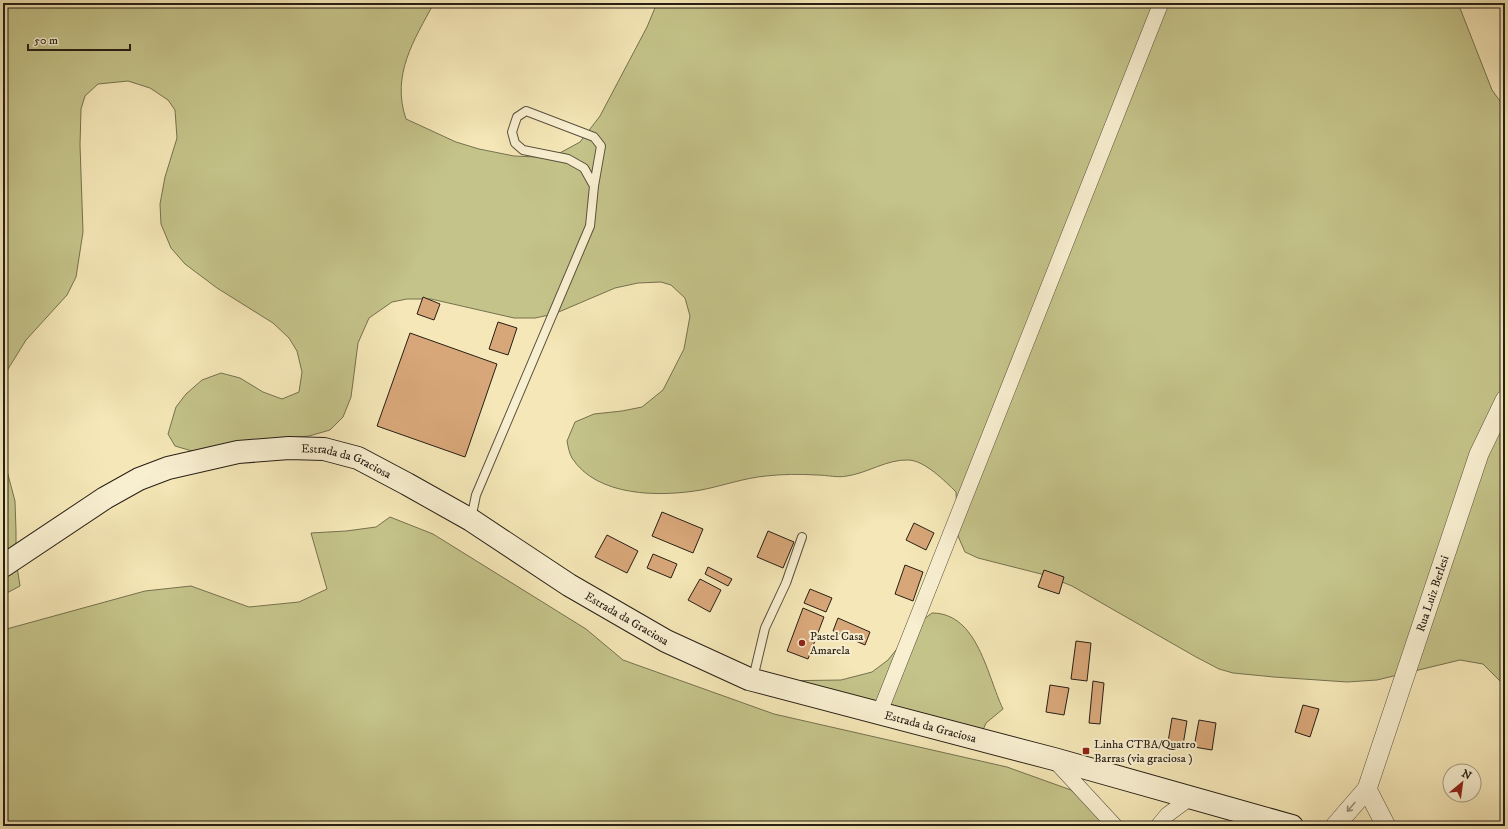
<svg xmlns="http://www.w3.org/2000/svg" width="1508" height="829" font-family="'IM FELL DW Pica',serif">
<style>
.green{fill:#c4c389;stroke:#76714f}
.building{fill:#d8a779;stroke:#271f15}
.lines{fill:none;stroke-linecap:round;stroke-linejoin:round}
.service-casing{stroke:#5a513e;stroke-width:10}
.minor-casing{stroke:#5a513e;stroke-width:16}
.tertiary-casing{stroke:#5a513e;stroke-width:20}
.secondary-casing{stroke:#271f15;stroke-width:24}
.service{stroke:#f8efd0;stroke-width:8}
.minor{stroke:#f8efd0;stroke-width:15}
.tertiary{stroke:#f8efd0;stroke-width:19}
.secondary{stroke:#f8efd0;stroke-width:22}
.oneway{stroke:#9a917c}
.poi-dot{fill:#8f2418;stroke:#f8efd0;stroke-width:1.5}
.labels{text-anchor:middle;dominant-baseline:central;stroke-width:4;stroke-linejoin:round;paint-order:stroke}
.street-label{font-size:12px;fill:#271f15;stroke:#f8efd0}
.poi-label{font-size:12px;fill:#271f15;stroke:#f8efd0;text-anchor:start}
</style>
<rect width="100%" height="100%" fill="#f5e7b7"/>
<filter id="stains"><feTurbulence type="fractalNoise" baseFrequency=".005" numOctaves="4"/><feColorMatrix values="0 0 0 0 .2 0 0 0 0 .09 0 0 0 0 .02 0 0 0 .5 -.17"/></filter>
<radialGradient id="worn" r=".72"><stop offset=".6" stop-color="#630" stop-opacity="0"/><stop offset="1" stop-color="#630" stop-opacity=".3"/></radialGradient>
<!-- green -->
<path class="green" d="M 3,3 L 434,3 C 414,40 391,75 406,119 L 456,142 L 479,149 L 514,156 L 537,157 L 558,154 L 580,142 L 600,116 L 647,27 L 657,3 L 1458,3 L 1492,90 L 1505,108 L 1505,688 L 1501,682 L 1483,664 L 1460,660 L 1377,680 L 1347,682 L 1274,677 L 1233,673 L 1219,669 L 1196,657 L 1072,586 L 1045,575 L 978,558 L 965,552 L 958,536 L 956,492 C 945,481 925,461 909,460 C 887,459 868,473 847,476 C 838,478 827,475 817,475 C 800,474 783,474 766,476 C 744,478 722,486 701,490 C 660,497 597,497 572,458 C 569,453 568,446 567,441 L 575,422 L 594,414 L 622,411 L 642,407 L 663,390 L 684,349 L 690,316 L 685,298 L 671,285 L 661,282 L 638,283 L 615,288 L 554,314 L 535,318 L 514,318 L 431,299 L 407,299 L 392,302 L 369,318 L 358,343 L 351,397 L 343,417 L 330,430 L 309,436 L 250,442 L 209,450 L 192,451 L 175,446 L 168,434 L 176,407 L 186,394 L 202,380 L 221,373 L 240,378 L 263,392 L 282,399 L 299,392 L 302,372 L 297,351 L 289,338 L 273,323 L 217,288 L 185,264 L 171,248 L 161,224 L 160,204 L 165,177 L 177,138 L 175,110 L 168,100 L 150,88 L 128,81 L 98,84 L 85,96 L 81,109 L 80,145 L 83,232 L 76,277 L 67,295 L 26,340 L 8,369 L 3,386 Z
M 3,456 L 15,501 L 16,531 L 16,560 L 20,586 L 3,595 Z
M 390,517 L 433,534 L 586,629 L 623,660 L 774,714 L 1007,767 L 1071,790 L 1109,826 L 3,826 L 3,630 L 145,591 L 191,586 L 249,607 L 299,602 L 327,589 L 311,533 L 346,531 L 376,527 Z
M 932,613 C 978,613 987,676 1003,709 L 986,723 L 980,737 L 984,744 L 1030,764 L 868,716 L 772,681 L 841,680 L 872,672 L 888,660 L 916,625 Z"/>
<!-- building -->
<path class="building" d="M 423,297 L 440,304 L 434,320 L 417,314 Z
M 498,322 L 517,328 L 508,355 L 489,349 Z
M 410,333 L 497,364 L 465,457 L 377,426 Z
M 662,512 L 703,529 L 693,553 L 652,536 Z
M 914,523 L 934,533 L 926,550 L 906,540 Z
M 768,531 L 794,542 L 783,568 L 757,557 Z
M 607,535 L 638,551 L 627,573 L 595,557 Z
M 653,554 L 677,564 L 671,578 L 647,568 Z
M 905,565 L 923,572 L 913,601 L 895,594 Z
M 708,567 L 732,579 L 728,586 L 705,574 Z
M 1044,570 L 1064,577 L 1059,594 L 1038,587 Z
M 700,579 L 721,590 L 710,612 L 688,600 Z
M 810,589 L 832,598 L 826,612 L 804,603 Z
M 803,608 L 824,617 L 808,659 L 787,651 Z
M 838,618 L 870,632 L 865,645 L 833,631 Z
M 1076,641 L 1091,643 L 1087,681 L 1071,679 Z
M 1093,681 L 1104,683 L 1100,724 L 1089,723 Z
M 1050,685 L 1069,688 L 1064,715 L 1046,712 Z
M 1303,705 L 1319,709 L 1310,737 L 1295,732 Z
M 1172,718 L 1187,721 L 1183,745 L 1168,742 Z
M 1199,720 L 1216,723 L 1212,750 L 1194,747 Z"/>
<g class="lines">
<!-- service casing -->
<g class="service-casing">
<path id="service" d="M 471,519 L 476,495 L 590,226 L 594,186 L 584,168 L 568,159 L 523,150 L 515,143 L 512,132 L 517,117 L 526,111 L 594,137 L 601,146 L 594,186
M 750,679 L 755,670 L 765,628 L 786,583 L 802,537"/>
</g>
<!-- minor casing -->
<g class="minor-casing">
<path id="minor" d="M 879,714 L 1161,3
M 1054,760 L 1115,826
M 1158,826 L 1167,815 L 1190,798"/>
</g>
<!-- tertiary casing -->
<g class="tertiary-casing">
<g id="tertiary">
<path d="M 1367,789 L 1386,826"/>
<path id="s1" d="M 1335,826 L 1367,789 L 1479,454 L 1505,400"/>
</g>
</g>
<!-- secondary casing -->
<g class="secondary-casing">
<g id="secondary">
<path id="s2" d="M 3,566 L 105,498 L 139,479 L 168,468 L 238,452 L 289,448 L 324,449 L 358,458 L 407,484 L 471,520 L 569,585 L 666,641 L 749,679 L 1054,759 L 1292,826"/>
</g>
</g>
<!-- service -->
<use href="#service" class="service"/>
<!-- minor -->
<use href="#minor" class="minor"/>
<!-- tertiary -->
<use href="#tertiary" class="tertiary"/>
<!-- secondary -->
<use href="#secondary" class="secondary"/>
</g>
<!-- one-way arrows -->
<defs><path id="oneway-shaft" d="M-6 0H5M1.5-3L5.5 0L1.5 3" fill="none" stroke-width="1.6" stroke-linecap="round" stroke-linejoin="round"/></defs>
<use class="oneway" href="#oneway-shaft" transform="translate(1351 807) rotate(131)"/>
<!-- markers -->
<g class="poi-dot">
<circle cx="802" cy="643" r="4"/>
<rect x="1082" y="747" width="8" height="8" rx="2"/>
</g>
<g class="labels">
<!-- street labels -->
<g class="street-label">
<text stroke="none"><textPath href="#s2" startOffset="375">Estrada da Graciosa</textPath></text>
<text stroke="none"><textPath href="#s1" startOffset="255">Rua Luiz Berlesi</textPath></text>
<text stroke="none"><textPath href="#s2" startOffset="699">Estrada da Graciosa</textPath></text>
<text stroke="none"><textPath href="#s2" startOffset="1023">Estrada da Graciosa</textPath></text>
</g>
<!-- poi labels -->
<g class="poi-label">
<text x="810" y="636">Pastel Casa<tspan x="810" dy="14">Amarela</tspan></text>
<text x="1094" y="744">Linha CTBA/Quatro<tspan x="1094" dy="14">Barras (via graciosa )</tspan></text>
</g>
</g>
<!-- margin -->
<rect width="1508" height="829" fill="none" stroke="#f5e7b7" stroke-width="16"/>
<rect x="4" y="4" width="1500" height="821" fill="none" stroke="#271f15" stroke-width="2"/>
<rect x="8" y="8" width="1492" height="813" fill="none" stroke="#271f15"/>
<!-- north arrow -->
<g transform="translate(1462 783) rotate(29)"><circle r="19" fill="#f8efd0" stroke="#a49c85"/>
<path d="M0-3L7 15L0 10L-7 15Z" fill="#8f2418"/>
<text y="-6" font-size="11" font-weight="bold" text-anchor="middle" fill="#271f15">N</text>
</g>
<!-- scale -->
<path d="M28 44v6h102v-6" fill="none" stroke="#271f15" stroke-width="2"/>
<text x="34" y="44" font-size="12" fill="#271f15" stroke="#f8efd0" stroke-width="3" paint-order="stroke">50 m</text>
<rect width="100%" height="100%" filter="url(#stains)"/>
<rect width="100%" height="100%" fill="url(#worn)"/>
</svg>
